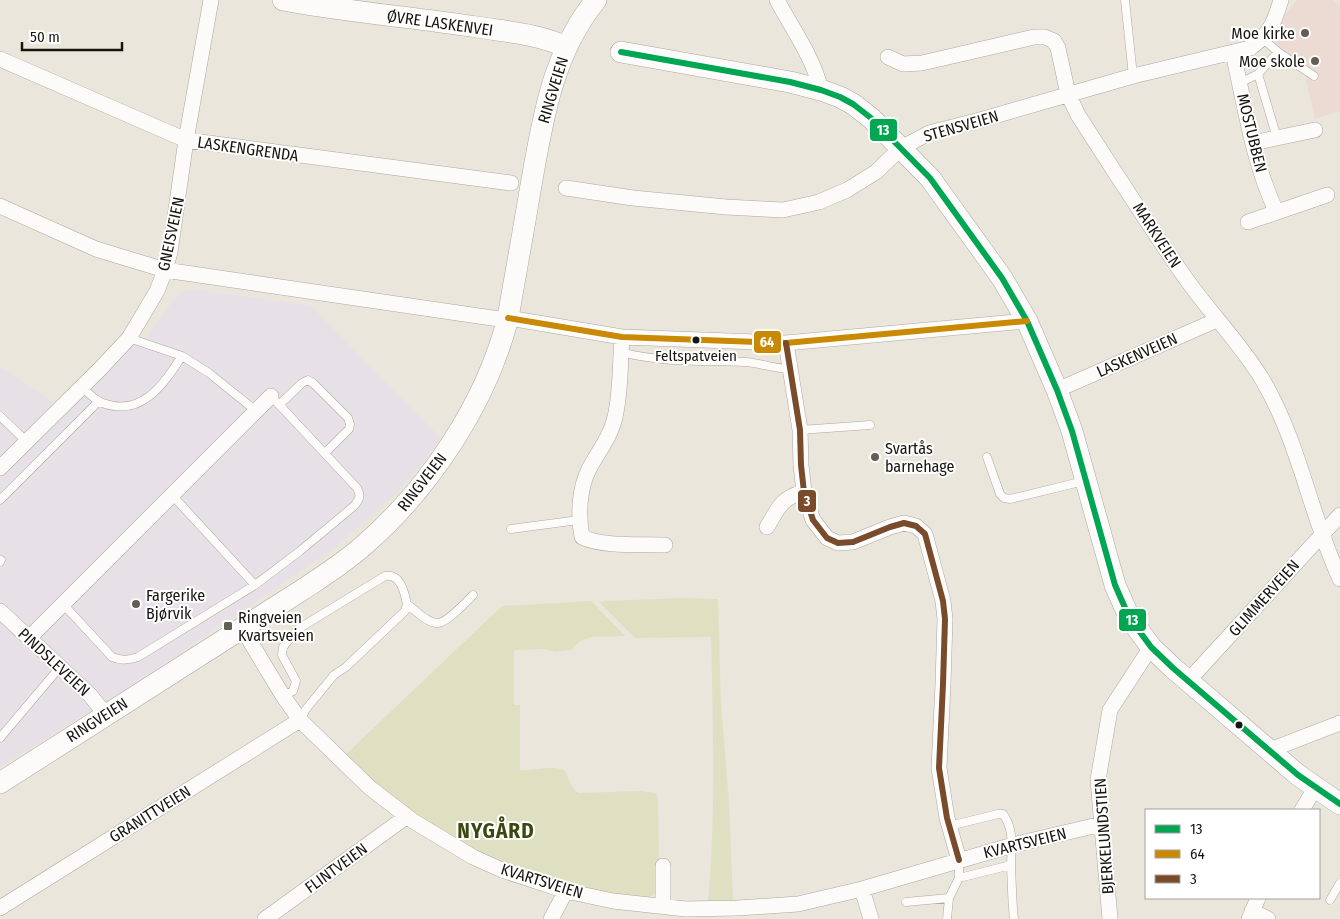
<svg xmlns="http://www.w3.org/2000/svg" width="1340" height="919" font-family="'Fira Sans Condensed',sans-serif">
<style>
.industrial{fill:#e8e0e7}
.education{fill:#ecdbd3}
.green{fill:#dfe0c1}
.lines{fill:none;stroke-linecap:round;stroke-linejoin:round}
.lane-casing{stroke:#aca8a0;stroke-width:9}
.street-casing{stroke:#aca8a0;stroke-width:16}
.secondary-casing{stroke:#aca8a0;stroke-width:22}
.lane{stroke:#fcfbfa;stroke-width:8}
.street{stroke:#fcfbfa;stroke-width:15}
.secondary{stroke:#fcfbfa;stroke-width:21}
.bus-1-casing{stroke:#fff;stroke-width:10}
.bus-2-casing{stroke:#fff;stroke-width:10}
.bus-3-casing{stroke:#fff;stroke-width:10}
.bus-1{stroke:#00a651;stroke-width:6}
.bus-2{stroke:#ca8903;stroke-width:6}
.bus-3{stroke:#7a4b2a;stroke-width:6}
.poi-dot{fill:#625e56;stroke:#fff;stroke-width:2}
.bus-dot{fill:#18150e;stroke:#fff;stroke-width:2}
.labels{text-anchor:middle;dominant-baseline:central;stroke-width:4;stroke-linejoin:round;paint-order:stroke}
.bus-label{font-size:15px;fill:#18150e;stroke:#fff}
.street-label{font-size:16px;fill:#18150e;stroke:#fff}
.poi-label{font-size:16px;fill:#18150e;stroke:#fff;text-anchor:start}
.district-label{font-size:21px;font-weight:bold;letter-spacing:1px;fill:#3b4911;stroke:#fff}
.line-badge{stroke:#fff;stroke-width:2}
.badge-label{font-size:14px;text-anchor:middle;font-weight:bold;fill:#fff}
</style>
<rect width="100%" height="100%" fill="#ebe6db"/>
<!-- industrial -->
<path class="industrial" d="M 194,290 L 310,305 L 441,438 L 424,462 L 397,492 L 336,547 L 136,683 L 0,767 L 0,366 L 61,408 L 129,338 L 146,337 L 179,293 Z"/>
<!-- education -->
<path class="education" d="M 1297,0 L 1333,0 L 1340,6 L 1340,111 L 1315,119 L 1305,75 L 1275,46 L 1280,21 Z"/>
<!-- green -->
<path class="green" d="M 680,598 L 718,599 L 721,703 L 729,802 L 733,902 L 708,902 C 716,814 713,725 711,637 L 635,638 L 599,602 L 606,601 Z
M 591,601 L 625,636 L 592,637 L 580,641 L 571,650 L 555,652 L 544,649 L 514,650 L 514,705 L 520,705 L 520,770 C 535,771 550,765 564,770 L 573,788 L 578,793 L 639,791 L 656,793 L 658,799 L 659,888 C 654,898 647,898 636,899 L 562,886 L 472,850 L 446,835 L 390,797 L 345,755 L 502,606 Z"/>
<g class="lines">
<!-- lane casing -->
<g class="lane-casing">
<path id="lane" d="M 1125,0 L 1133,76
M 1263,39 L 1278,52 L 1314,76
M 1258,74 L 1277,138
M 1240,83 L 1258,74 L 1278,52
M 129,338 L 182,356 L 209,373 L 256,411
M 621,352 C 661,363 703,360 745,362 C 761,363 774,369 791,369
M 82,387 C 87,392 94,399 100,402 C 141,419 163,385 182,356
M 279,405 L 302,383 L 308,380 L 313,383 L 348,418 L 350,424 L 349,429 L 325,453
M 0,416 L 27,442
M 800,430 L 870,425
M 987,457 L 1000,494 L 1004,498 L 1010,499 L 1084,481
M 172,495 L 255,585
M 0,500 L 99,401
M 511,529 L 579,520
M 0,562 L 1,560
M 63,604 L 112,657 C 122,661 128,660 138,657 L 255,585 L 300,551 L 354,506 C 360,499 361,495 357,488 L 271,396
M 407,604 C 415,610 428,624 438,623 C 448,622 466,602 473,595
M 283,696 L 293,691 L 296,681 L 282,655 L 283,647 L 298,629 L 385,576 C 401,574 404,591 407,604 L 405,611 L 346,667 L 334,675 L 306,709 L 300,720
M 0,738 L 60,667
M 949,826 L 998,814 L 1003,814 C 1015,830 1011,850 1011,868 C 1012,885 1012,902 1014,919
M 959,878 L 1011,865
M 1330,900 L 1340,883
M 906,902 L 949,898
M 947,919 L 949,898 L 959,878 L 959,860"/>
</g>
<!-- street casing -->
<g class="street-casing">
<path id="street" d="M 777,0 C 793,30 813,57 821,90
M 1233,53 C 1245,106 1253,162 1276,211
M 888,57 L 903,64 L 922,63 L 1034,37 L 1045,37 L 1054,41 L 1058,48 L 1068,94 L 1078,115 C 1112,168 1146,221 1182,273 C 1207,310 1239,341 1262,379 C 1299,441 1310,514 1340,579
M 0,59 L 186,140 L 511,183
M 1253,143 L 1315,130
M 566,188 L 633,198 L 726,207 L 783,210 L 819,202 L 847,190 L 876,172 L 901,148 L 929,133 L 980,120 L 1133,76 L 1250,48 C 1270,34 1274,23 1281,0
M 0,206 L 96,249 L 165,270 L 499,319
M 1248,222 L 1327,195
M 508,318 L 622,337 L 786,343 L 1027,321
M 622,337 C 620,363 621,392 615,417 C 611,436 598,452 589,469 C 579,489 578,515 582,537 C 602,547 642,544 665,545
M 786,343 L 800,430 L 801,465 L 804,492 L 813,520 L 827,538 L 838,543 L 853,542 L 890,527 L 904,523 L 916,526 L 925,534 L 943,601 L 945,619 L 943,684 L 939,768 L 947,818 L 959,860
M 1057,390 L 1217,320
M 0,468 L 100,369 L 129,338 L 157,291 L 165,270 L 170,252 L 186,140 L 211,0
M 767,527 C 779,507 781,498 804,492
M 0,611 L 90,695 L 106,715
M 242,628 L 283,696 L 300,720 L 369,787 L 413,821 L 473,857 L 502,870 L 566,891 L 613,901 L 686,909 L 738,908 L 798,904 L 862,889 L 1013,845 L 1102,824
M 29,638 L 271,396
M 1188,681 L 1340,515
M 1270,750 L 1340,723
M 1302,810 L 1315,788
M 862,889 L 871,919
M 663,906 L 663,866
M 0,908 L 300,720
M 1252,911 L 1268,919
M 265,919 L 406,817
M 551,919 L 566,891
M 1110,919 L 1098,780 L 1110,710 L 1151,647
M 1249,919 L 1258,898"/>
</g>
<!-- secondary casing -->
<g class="secondary-casing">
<path id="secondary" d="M 283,0 C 347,12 412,17 477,27 C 507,32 539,34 566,47
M 621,52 L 790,82 L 821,90 L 840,97 L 853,104 L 871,118 L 930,178 L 1002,278 L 1027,321 L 1057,390 L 1072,431 L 1115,585 L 1126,610 L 1137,628 L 1151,647 L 1173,668 L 1298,775 L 1340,804
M 0,783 L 302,590 C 323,576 344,563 363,546 C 429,489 486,404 508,318 C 515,276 523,234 530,191 C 542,124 551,55 596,0"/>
</g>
<!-- lane -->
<use href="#lane" class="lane"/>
<!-- street -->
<use href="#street" class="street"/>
<!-- secondary -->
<use href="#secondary" class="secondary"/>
<!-- bus-1 casing -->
<g class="bus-1-casing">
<path id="bus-1" d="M 621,52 L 790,82 L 821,90 L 840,97 L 853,104 L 871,118 L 930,178 L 1002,278 L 1027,321 L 1057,390 L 1072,431 L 1115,585 L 1126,610 L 1137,628 L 1151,647 L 1173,668 L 1298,775 L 1340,804"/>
</g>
<!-- bus-2 casing -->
<g class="bus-2-casing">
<path id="bus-2" d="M 508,318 L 622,337 L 786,343 L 1027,321"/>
</g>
<!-- bus-3 casing -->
<g class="bus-3-casing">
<path id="bus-3" d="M 786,343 L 800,430 L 801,465 L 804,492 L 813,520 L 827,538 L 838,543 L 853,542 L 890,527 L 904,523 L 916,526 L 925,534 L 943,601 L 945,619 L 943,684 L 939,768 L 947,818 L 959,860"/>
</g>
<!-- bus-1 -->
<use href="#bus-1" class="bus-1"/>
<!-- bus-2 -->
<use href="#bus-2" class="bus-2"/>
<!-- bus-3 -->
<use href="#bus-3" class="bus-3"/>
</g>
<!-- markers -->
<g class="poi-dot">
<circle cx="1305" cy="33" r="5"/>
<circle cx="1315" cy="61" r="5"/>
<circle cx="875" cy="457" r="5"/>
<circle cx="136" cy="604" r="5"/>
<rect x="223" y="621" width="10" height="10" rx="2.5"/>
</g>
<g class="bus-dot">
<circle cx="696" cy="340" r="4.5"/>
<circle cx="1239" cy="725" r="4.5"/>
</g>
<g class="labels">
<!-- bus labels -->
<g class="bus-label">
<text x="696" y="356">Feltspatveien</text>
</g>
<!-- street labels -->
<g class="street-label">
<text transform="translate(440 23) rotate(8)">ØVRE LASKENVEI</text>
<text transform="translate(553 90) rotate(-73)">RINGVEIEN</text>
<text transform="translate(961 126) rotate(-16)">STENSVEIEN</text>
<text transform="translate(1252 133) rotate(76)">MOSTUBBEN</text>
<text transform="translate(248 149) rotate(8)">LASKENGRENDA</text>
<text transform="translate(171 234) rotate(-78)">GNEISVEIEN</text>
<text transform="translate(1157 235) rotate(57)">MARKVEIEN</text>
<text transform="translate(1137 355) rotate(-24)">LASKENVEIEN</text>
<text transform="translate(422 482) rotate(-52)">RINGVEIEN</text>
<text transform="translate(1264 598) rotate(-48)">GLIMMERVEIEN</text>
<text transform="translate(54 662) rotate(43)">PINDSLEVEIEN</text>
<text transform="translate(97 720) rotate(-32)">RINGVEIEN</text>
<text transform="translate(150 814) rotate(-32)">GRANITTVEIEN</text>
<text transform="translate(1104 836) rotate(-94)">BJERKELUNDSTIEN</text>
<text transform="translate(1025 843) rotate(-14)">KVARTSVEIEN</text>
<text transform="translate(336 868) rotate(-36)">FLINTVEIEN</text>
<text transform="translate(542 881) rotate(17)">KVARTSVEIEN</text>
</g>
<!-- poi labels -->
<g class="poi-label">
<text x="1295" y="33" text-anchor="end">Moe kirke</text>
<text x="1305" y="61" text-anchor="end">Moe skole</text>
<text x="885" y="448">Svartås<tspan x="885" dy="18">barnehage</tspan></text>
<text x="146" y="595">Fargerike<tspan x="146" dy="18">Bjørvik</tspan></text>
<text x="238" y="617">Ringveien<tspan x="238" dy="18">Kvartsveien</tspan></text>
</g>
<!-- district labels -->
<g class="district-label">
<text x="496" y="831">NYGÅRD</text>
</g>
</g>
<g class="line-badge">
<rect x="869" y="118" width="29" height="24" rx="5" fill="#00a651"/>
<rect x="753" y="330" width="29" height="24" rx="5" fill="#ca8903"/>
<rect x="797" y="489" width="20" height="24" rx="5" fill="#7a4b2a"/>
<rect x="1118" y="608" width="29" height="24" rx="5" fill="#00a651"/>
</g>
<g class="badge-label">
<text x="883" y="135">13</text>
<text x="767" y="347">64</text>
<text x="807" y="506">3</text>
<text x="1132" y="625">13</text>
</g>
<!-- legend -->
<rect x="1145" y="809" width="175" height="90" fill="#ffffff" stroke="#a3a19f"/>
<rect x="1155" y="825" width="25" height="8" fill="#00a651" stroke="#a3a19f"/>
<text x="1190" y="834" font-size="15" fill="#18150e">13</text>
<rect x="1155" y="850" width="25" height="8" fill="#ca8903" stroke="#a3a19f"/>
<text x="1190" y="859" font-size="15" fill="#18150e">64</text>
<rect x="1155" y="875" width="25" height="8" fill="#7a4b2a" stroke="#a3a19f"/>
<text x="1190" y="884" font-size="15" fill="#18150e">3</text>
<!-- scale -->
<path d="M22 42v8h100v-8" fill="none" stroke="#18150e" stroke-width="2.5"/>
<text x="30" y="42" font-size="15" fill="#18150e" stroke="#ffffff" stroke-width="4" paint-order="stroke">50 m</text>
</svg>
